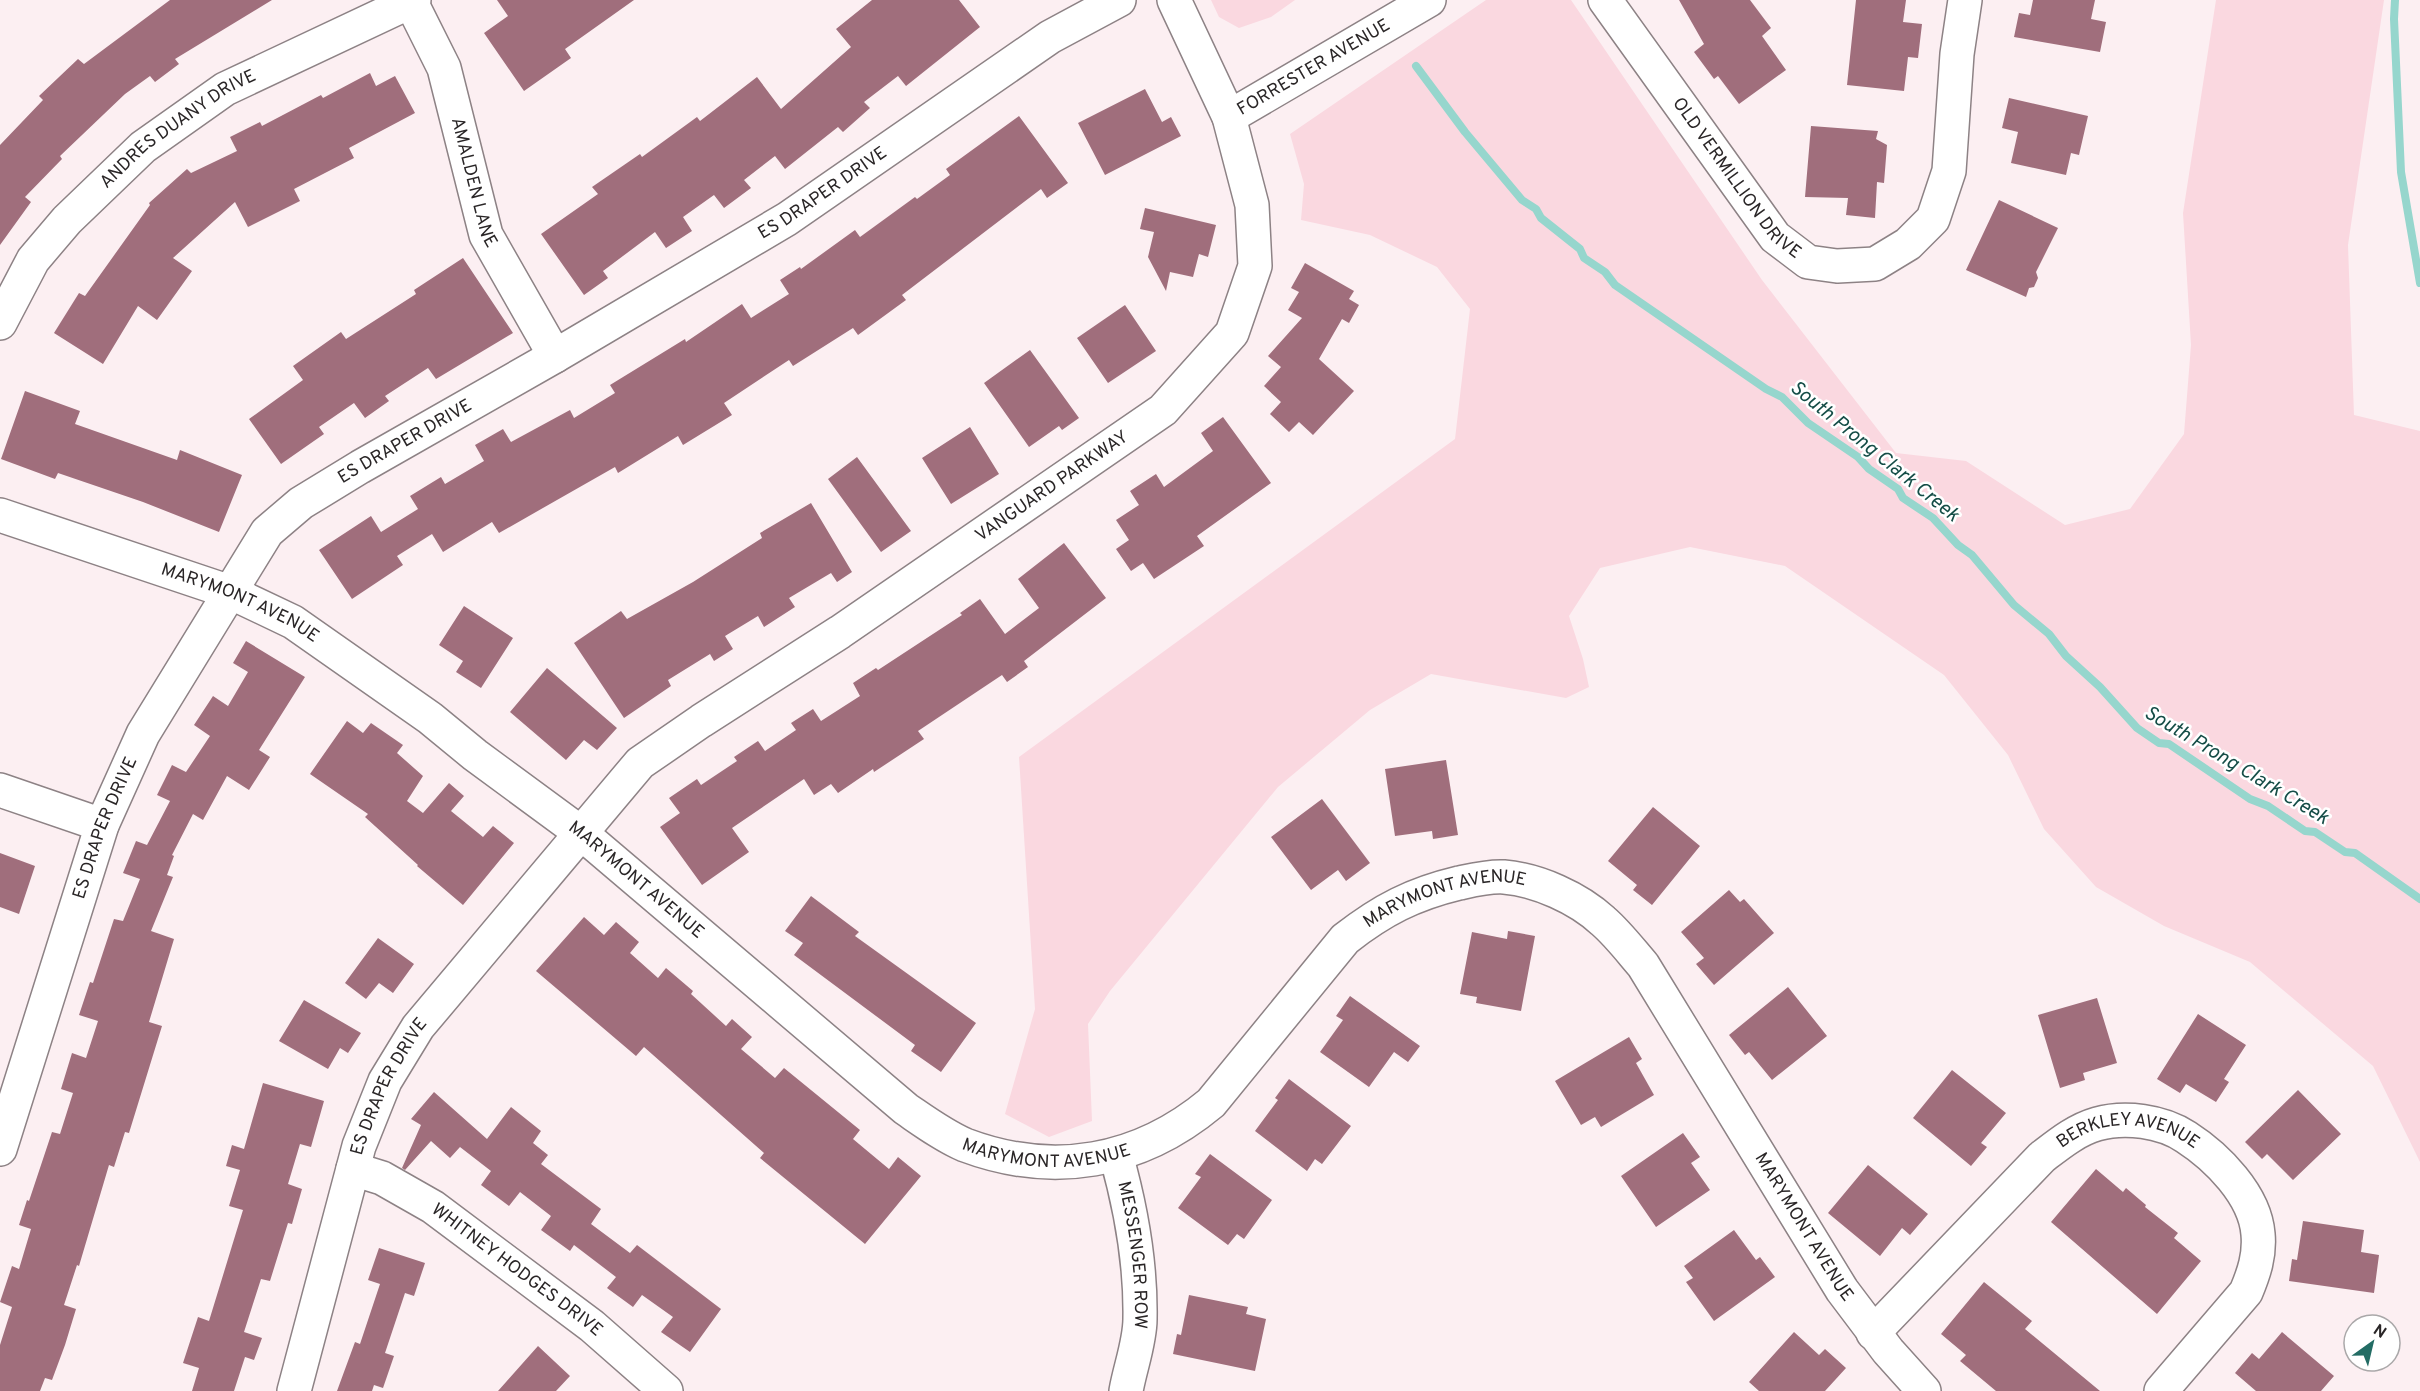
<svg xmlns="http://www.w3.org/2000/svg" width="2420" height="1391" font-family="Overpass,sans-serif">
<style>
.green{fill:#fad8e0}
.lines{fill:none;stroke-linecap:round;stroke-linejoin:round}
.stream{stroke:#96d6cd;stroke-width:8}
.building{fill:#a06e7c}
.minor-casing{stroke:#8d8285;stroke-width:36}
.minor{stroke:#fff;stroke-width:33}
.labels{text-anchor:middle;dominant-baseline:central;stroke-width:5;stroke-linejoin:round;paint-order:stroke}
.street-label{font-size:18px;fill:#2a2627;stroke:#fff}
.water-label{font-size:20px;font-style:italic;fill:#154d47;stroke:#fff}
</style>
<rect width="100%" height="100%" fill="#fceff2"/>
<!-- green -->
<path class="green" d="M 1211,0 L 1295,0 L 1271,17 L 1239,28 L 1219,17 Z
M 1486,0 L 1571,0 L 1762,280 L 1896,453 L 1966,461 L 2065,525 L 2130,509 L 2184,434 L 2191,345 L 2183,213 L 2216,0 L 2384,0 L 2348,245 L 2354,415 L 2420,431 L 2420,1162 L 2373,1066 L 2250,962 L 2164,926 L 2096,887 L 2044,829 L 2008,755 L 1944,675 L 1785,566 L 1690,547 L 1600,568 L 1569,616 L 1583,659 L 1589,687 L 1566,698 L 1431,674 L 1370,710 L 1278,787 L 1110,991 L 1088,1024 L 1092,1121 L 1049,1137 L 1005,1114 L 1035,1009 L 1019,757 L 1455,439 L 1470,309 L 1437,267 L 1370,235 L 1301,220 L 1304,184 L 1290,134 Z"/>
<g class="lines">
<!-- stream -->
<path class="stream" d="M 2395,0 L 2394,19 L 2401,172 L 2420,283
M 1416,66 L 1465,132 L 1522,200 L 1536,209 L 1541,218 L 1580,249 L 1584,258 L 1605,272 L 1615,285 L 1766,389 L 1782,397 L 1808,423 L 1858,457 L 1869,469 L 1898,489 L 1903,498 L 1933,518 L 1958,545 L 1972,555 L 2014,605 L 2049,634 L 2066,656 L 2100,687 L 2137,728 L 2159,743 L 2169,744 L 2250,799 L 2268,806 L 2305,831 L 2315,832 L 2345,852 L 2355,853 L 2420,899"/>
</g>
<!-- building -->
<path class="building" d="M 170,0 L 272,0 L 175,59 L 179,64 L 155,82 L 150,76 L 125,94 L 60,156 L 62,159 L 25,197 L 31,202 L 0,245 L 0,145 L 43,100 L 39,96 L 78,59 L 84,64 Z
M 497,0 L 634,0 L 565,49 L 571,58 L 524,91 L 484,33 L 508,16 Z
M 872,0 L 959,0 L 980,27 L 906,86 L 898,76 L 864,102 L 870,108 L 843,132 L 838,127 L 785,169 L 775,156 L 744,180 L 751,188 L 724,208 L 714,195 L 683,217 L 692,231 L 666,248 L 655,232 L 603,271 L 608,278 L 584,295 L 541,234 L 598,194 L 592,187 L 640,154 L 642,157 L 697,117 L 700,121 L 757,77 L 781,109 L 851,47 L 836,29 Z
M 1679,0 L 1750,0 L 1771,28 L 1762,36 L 1786,70 L 1739,104 L 1718,76 L 1714,79 L 1694,52 L 1704,44 Z
M 1856,0 L 1906,0 L 1903,22 L 1922,24 L 1918,58 L 1908,57 L 1904,91 L 1847,85 Z
M 2033,0 L 2095,0 L 2091,19 L 2106,22 L 2100,52 L 2014,37 L 2019,13 L 2030,15 Z
M 370,73 L 376,86 L 395,76 L 415,113 L 349,148 L 354,158 L 294,189 L 300,201 L 248,227 L 235,202 L 173,258 L 192,271 L 157,320 L 138,306 L 103,364 L 54,333 L 79,293 L 85,296 L 150,205 L 149,203 L 187,169 L 191,173 L 237,151 L 230,137 L 260,122 L 262,126 L 321,95 L 323,98 Z
M 1145,89 L 1162,122 L 1171,117 L 1181,136 L 1105,175 L 1078,123 Z
M 2009,98 L 2088,116 L 2079,155 L 2071,153 L 2066,175 L 2011,163 L 2018,132 L 2002,128 Z
M 1019,116 L 1068,183 L 1047,198 L 1041,189 L 902,295 L 906,300 L 858,335 L 853,328 L 793,366 L 789,360 L 724,403 L 732,415 L 683,445 L 678,436 L 618,473 L 615,467 L 499,533 L 492,522 L 443,552 L 432,534 L 397,556 L 403,565 L 352,599 L 319,550 L 371,516 L 381,532 L 418,509 L 410,496 L 441,477 L 445,484 L 484,461 L 475,445 L 503,429 L 511,442 L 570,410 L 574,418 L 615,393 L 610,385 L 685,339 L 686,342 L 742,304 L 751,318 L 789,294 L 780,280 L 800,267 L 801,269 L 855,230 L 860,237 L 915,197 L 917,199 L 950,175 L 946,169 Z
M 1811,126 L 1878,131 L 1876,139 L 1887,145 L 1884,183 L 1877,182 L 1875,218 L 1846,215 L 1848,198 L 1805,197 Z
M 1999,200 L 2058,228 L 2036,272 L 2038,278 L 2034,287 L 2029,288 L 2026,297 L 1966,270 Z
M 1145,208 L 1216,225 L 1208,257 L 1199,254 L 1193,277 L 1170,272 L 1166,291 L 1148,257 L 1154,232 L 1140,229 Z
M 463,258 L 513,333 L 436,379 L 428,368 L 385,396 L 389,401 L 365,418 L 354,403 L 319,427 L 324,434 L 281,464 L 249,419 L 303,380 L 293,366 L 341,332 L 346,339 L 416,294 L 414,290 Z
M 1305,263 L 1354,291 L 1349,299 L 1359,305 L 1349,323 L 1342,319 L 1319,359 L 1354,391 L 1313,435 L 1299,422 L 1289,432 L 1270,414 L 1281,402 L 1264,386 L 1281,367 L 1268,356 L 1302,318 L 1288,310 L 1299,292 L 1291,288 Z
M 1125,305 L 1156,351 L 1108,383 L 1077,338 Z
M 1030,350 L 1079,418 L 1062,430 L 1059,426 L 1029,447 L 984,383 Z
M 25,391 L 80,411 L 75,424 L 177,460 L 180,450 L 242,475 L 219,532 L 143,502 L 58,473 L 55,479 L 1,459 Z
M 1223,417 L 1271,483 L 1197,536 L 1204,546 L 1154,579 L 1143,563 L 1131,571 L 1116,549 L 1129,540 L 1116,520 L 1139,505 L 1130,491 L 1156,474 L 1164,487 L 1213,451 L 1201,433 Z
M 970,427 L 999,474 L 951,504 L 922,458 Z
M 857,457 L 911,531 L 881,552 L 828,479 Z
M 811,503 L 852,572 L 837,582 L 831,573 L 789,598 L 795,607 L 764,627 L 758,616 L 725,636 L 733,649 L 714,661 L 710,654 L 668,680 L 671,686 L 624,718 L 574,643 L 621,611 L 627,619 L 693,582 L 762,538 L 760,533 Z
M 1064,543 L 1106,598 L 1024,661 L 1028,667 L 1007,682 L 1002,675 L 918,731 L 924,739 L 874,772 L 873,769 L 838,793 L 831,784 L 814,795 L 804,779 L 732,828 L 749,852 L 702,885 L 660,827 L 680,813 L 669,798 L 697,779 L 701,785 L 737,761 L 734,757 L 758,741 L 765,751 L 796,730 L 791,723 L 813,709 L 821,721 L 860,696 L 853,683 L 876,668 L 878,670 L 962,615 L 960,613 L 980,599 L 1005,634 L 1039,608 L 1018,579 Z
M 464,606 L 513,638 L 481,688 L 456,672 L 463,661 L 439,645 Z
M 246,641 L 305,677 L 259,750 L 270,757 L 249,790 L 227,776 L 203,820 L 193,814 L 172,855 L 174,856 L 167,875 L 173,877 L 151,931 L 174,939 L 149,1022 L 162,1026 L 129,1133 L 125,1132 L 114,1167 L 109,1165 L 79,1266 L 77,1265 L 64,1305 L 76,1309 L 65,1345 L 52,1380 L 45,1378 L 40,1391 L 0,1391 L 0,1345 L 12,1307 L 0,1302 L 12,1266 L 19,1269 L 31,1229 L 19,1225 L 27,1200 L 29,1201 L 52,1132 L 60,1134 L 73,1093 L 61,1089 L 72,1053 L 86,1058 L 98,1021 L 79,1015 L 90,982 L 93,983 L 114,919 L 123,921 L 140,879 L 123,873 L 136,841 L 147,845 L 170,801 L 157,795 L 172,765 L 186,772 L 210,736 L 194,725 L 213,696 L 228,706 L 248,672 L 233,663 Z
M 547,668 L 617,728 L 597,750 L 584,740 L 566,760 L 510,712 Z
M 347,721 L 363,733 L 371,723 L 403,745 L 397,753 L 423,776 L 407,801 L 423,813 L 449,783 L 464,796 L 451,811 L 483,837 L 493,826 L 514,843 L 463,905 L 417,866 L 418,865 L 365,817 L 368,814 L 310,774 Z
M 1446,760 L 1458,835 L 1433,839 L 1432,831 L 1395,836 L 1385,769 Z
M 1322,799 L 1370,863 L 1346,881 L 1338,870 L 1311,890 L 1271,837 Z
M 1653,807 L 1700,846 L 1652,905 L 1633,890 L 1637,885 L 1608,861 Z
M 0,853 L 35,866 L 19,914 L 0,907 Z
M 1729,890 L 1740,902 L 1744,899 L 1774,933 L 1714,985 L 1696,964 L 1704,958 L 1681,932 Z
M 811,896 L 859,932 L 855,936 L 976,1023 L 941,1072 L 911,1051 L 915,1045 L 794,955 L 803,943 L 785,931 Z
M 584,917 L 604,935 L 616,922 L 639,942 L 630,953 L 658,978 L 666,968 L 693,991 L 691,994 L 726,1026 L 732,1019 L 752,1037 L 741,1049 L 775,1078 L 784,1068 L 860,1130 L 853,1139 L 889,1169 L 898,1157 L 921,1176 L 865,1244 L 760,1158 L 764,1153 L 644,1047 L 636,1056 L 536,971 Z
M 1508,931 L 1535,936 L 1521,1011 L 1476,1003 L 1477,997 L 1460,994 L 1472,932 L 1507,939 Z
M 378,938 L 414,964 L 393,993 L 379,983 L 366,999 L 345,983 Z
M 1788,987 L 1827,1036 L 1772,1080 L 1749,1052 L 1745,1055 L 1729,1035 Z
M 1350,996 L 1420,1046 L 1408,1062 L 1394,1052 L 1369,1087 L 1320,1052 L 1343,1020 L 1336,1016 Z
M 2097,998 L 2117,1063 L 2083,1073 L 2085,1080 L 2060,1088 L 2038,1015 Z
M 304,1000 L 361,1033 L 348,1053 L 340,1048 L 328,1069 L 279,1041 Z
M 2198,1014 L 2246,1045 L 2224,1079 L 2229,1082 L 2216,1102 L 2186,1084 L 2180,1093 L 2157,1079 Z
M 1629,1037 L 1642,1059 L 1636,1063 L 1654,1095 L 1601,1127 L 1595,1117 L 1581,1125 L 1555,1081 Z
M 1952,1070 L 2006,1113 L 1981,1143 L 1987,1147 L 1971,1166 L 1913,1118 Z
M 1289,1079 L 1351,1126 L 1322,1164 L 1315,1159 L 1307,1171 L 1255,1131 L 1278,1100 L 1275,1098 Z
M 263,1083 L 324,1101 L 311,1147 L 300,1144 L 288,1184 L 302,1189 L 292,1224 L 288,1223 L 270,1281 L 261,1279 L 244,1332 L 262,1338 L 254,1360 L 245,1357 L 234,1391 L 192,1391 L 199,1368 L 183,1363 L 198,1317 L 209,1321 L 243,1210 L 229,1206 L 240,1170 L 226,1166 L 232,1145 L 244,1149 Z
M 2298,1090 L 2341,1134 L 2293,1180 L 2267,1154 L 2262,1159 L 2245,1142 Z
M 434,1092 L 487,1139 L 511,1107 L 541,1131 L 533,1143 L 548,1155 L 541,1164 L 601,1209 L 591,1224 L 630,1253 L 637,1245 L 721,1309 L 690,1352 L 661,1332 L 673,1317 L 642,1295 L 633,1307 L 607,1288 L 616,1277 L 574,1245 L 570,1251 L 541,1230 L 551,1216 L 520,1192 L 509,1206 L 481,1185 L 491,1171 L 460,1147 L 450,1158 L 431,1141 L 405,1170 L 402,1168 L 421,1125 L 411,1119 Z
M 1683,1133 L 1700,1157 L 1691,1163 L 1710,1190 L 1656,1227 L 1621,1176 Z
M 1210,1154 L 1272,1200 L 1244,1239 L 1237,1234 L 1228,1245 L 1178,1208 L 1201,1177 L 1195,1174 Z
M 1868,1165 L 1928,1214 L 1910,1235 L 1902,1228 L 1880,1256 L 1828,1213 Z
M 2096,1169 L 2123,1192 L 2126,1188 L 2146,1205 L 2145,1207 L 2178,1233 L 2174,1238 L 2201,1261 L 2157,1314 L 2051,1222 Z
M 2303,1221 L 2364,1230 L 2361,1252 L 2379,1255 L 2374,1293 L 2289,1281 L 2292,1259 L 2297,1260 Z
M 1734,1230 L 1756,1260 L 1760,1257 L 1775,1277 L 1714,1321 L 1686,1282 L 1693,1278 L 1684,1266 Z
M 379,1248 L 425,1263 L 414,1296 L 405,1293 L 385,1353 L 394,1356 L 383,1388 L 374,1385 L 372,1391 L 337,1391 L 355,1342 L 360,1344 L 380,1284 L 368,1280 Z
M 1984,1282 L 2032,1321 L 2025,1329 L 2100,1391 L 1996,1391 L 1960,1361 L 1966,1355 L 1941,1334 Z
M 1189,1295 L 1248,1307 L 1246,1314 L 1266,1319 L 1255,1371 L 1173,1354 L 1177,1334 L 1181,1335 Z
M 1794,1332 L 1819,1355 L 1825,1349 L 1846,1368 L 1825,1391 L 1759,1391 L 1749,1382 Z
M 2282,1332 L 2334,1376 L 2321,1391 L 2256,1391 L 2235,1373 L 2252,1353 L 2259,1359 Z
M 538,1346 L 570,1376 L 556,1391 L 498,1391 Z"/>
<g class="lines">
<!-- minor casing -->
<g class="minor-casing">
<g id="minor">
<path id="s1" d="M 1605,0 L 1775,237 L 1808,262 L 1837,266 L 1875,264 L 1908,244 L 1933,219 L 1949,171 L 1957,54 L 1965,0"/>
<path id="s2" d="M 411,2 L 444,68 L 486,235 L 555,356"/>
<path id="s3" d="M 1229,117 L 1429,0"/>
<path id="s4" d="M 0,323 L 33,260 L 67,220 L 143,147 L 225,89 L 414,0"/>
<path id="s5" d="M 0,515 L 230,592 L 293,622 L 430,718 L 475,755 L 581,833 L 906,1109 C 925,1122 944,1136 965,1145 C 1053,1178 1139,1163 1211,1103 L 1345,939 C 1382,910 1413,894 1459,883 C 1473,880 1490,876 1504,877 C 1538,880 1578,898 1603,921 C 1618,934 1630,950 1643,965 L 1842,1290 L 1888,1351 L 1924,1391"/>
<path d="M 0,790 L 102,825"/>
<path id="s6" d="M 0,1149 L 102,825 L 143,734 L 267,532 L 301,503 L 360,467 L 555,356 L 787,219 L 1050,37 L 1119,0"/>
<path id="s7" d="M 1116,1155 C 1131,1208 1141,1263 1140,1319 C 1140,1342 1130,1368 1126,1391"/>
<path id="s8" d="M 353,1169 L 382,1178 L 433,1207 L 592,1326 L 666,1391"/>
<path id="s9" d="M 1873,1333 L 2042,1157 C 2059,1144 2076,1130 2097,1124 C 2125,1116 2162,1121 2186,1137 C 2217,1157 2255,1195 2258,1234 C 2260,1255 2254,1273 2246,1292 L 2161,1391"/>
<path id="s10" d="M 294,1391 L 359,1146 L 385,1081 L 418,1027 L 640,763 L 701,721 L 840,632 L 1163,410 L 1232,333 L 1255,266 L 1252,205 L 1229,117 L 1174,0"/>
</g>
</g>
<!-- minor -->
<use href="#minor" class="minor"/>
</g>
<g class="labels">
<!-- street labels -->
<g class="street-label">
<text stroke="none"><textPath href="#s3" startOffset="98">FORRESTER AVENUE</textPath></text>
<text stroke="none"><textPath href="#s4" startOffset="268">ANDRES DUANY DRIVE</textPath></text>
<text stroke="none"><textPath href="#s1" startOffset="222">OLD VERMILLION DRIVE</textPath></text>
<text stroke="none"><textPath href="#s2" startOffset="192">AMALDEN LANE</textPath></text>
<text stroke="none"><textPath href="#s6" startOffset="1328">ES DRAPER DRIVE</textPath></text>
<text stroke="none"><textPath href="#s6" startOffset="842">ES DRAPER DRIVE</textPath></text>
<text stroke="none"><textPath href="#s10" startOffset="1228">VANGUARD PARKWAY</textPath></text>
<text stroke="none"><textPath href="#s5" startOffset="256">MARYMONT AVENUE</textPath></text>
<text stroke="none"><textPath href="#s6" startOffset="338">ES DRAPER DRIVE</textPath></text>
<text stroke="none"><textPath href="#s5" startOffset="742">MARYMONT AVENUE</textPath></text>
<text stroke="none"><textPath href="#s5" startOffset="1750">MARYMONT AVENUE</textPath></text>
<text stroke="none"><textPath href="#s10" startOffset="320">ES DRAPER DRIVE</textPath></text>
<text stroke="none"><textPath href="#s5" startOffset="1248">MARYMONT AVENUE</textPath></text>
<text stroke="none"><textPath href="#s9" startOffset="340">BERKLEY AVENUE</textPath></text>
<text stroke="none"><textPath href="#s5" startOffset="2290">MARYMONT AVENUE</textPath></text>
<text stroke="none"><textPath href="#s7" startOffset="102">MESSENGER ROW</textPath></text>
<text stroke="none"><textPath href="#s8" startOffset="194">WHITNEY HODGES DRIVE</textPath></text>
</g>
<!-- water labels -->
<g class="water-label">
<text transform="translate(1874 452) rotate(39)">South Prong Clark Creek</text>
<text transform="translate(2236 766) rotate(31)">South Prong Clark Creek</text>
</g>
</g>
<!-- north arrow -->
<g transform="translate(2372 1343) rotate(34)"><circle r="28" fill="#ffffff" stroke="#aaa8a9" stroke-width="1.5"/>
<path d="M0-4.5L10 22L0 15L-10 22Z" fill="#236c64"/>
<text y="-9" font-size="16" font-weight="bold" text-anchor="middle" fill="#2a2627">N</text>
</g>
</svg>
